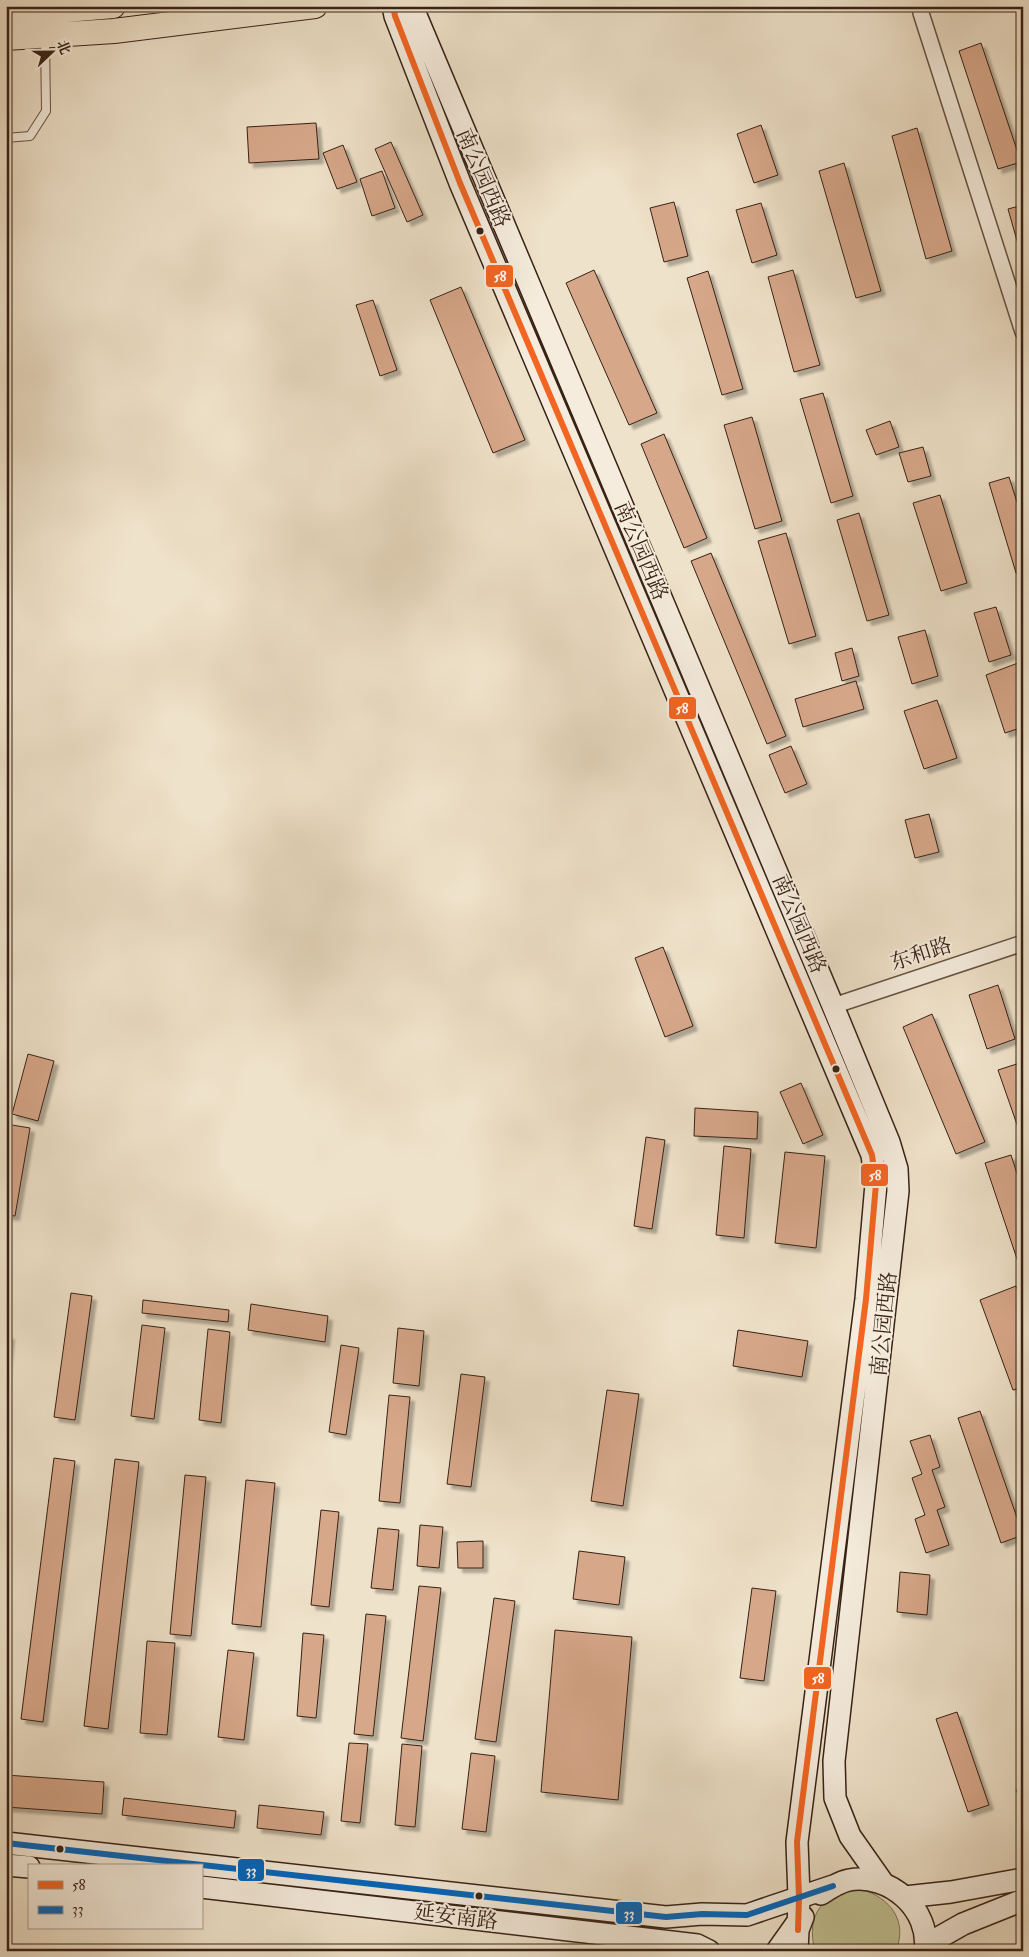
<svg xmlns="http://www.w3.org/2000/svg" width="1029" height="1957" font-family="'IM FELL Double Pica','Noto Serif SC',serif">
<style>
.green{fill:#c0c192;stroke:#7c7254}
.building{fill:#d7a78a;stroke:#372215;filter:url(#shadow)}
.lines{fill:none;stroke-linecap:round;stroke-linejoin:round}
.lane-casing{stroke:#655242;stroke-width:10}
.street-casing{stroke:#655242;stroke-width:18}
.secondary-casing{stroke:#372215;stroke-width:24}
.primary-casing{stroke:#372215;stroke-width:26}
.lane{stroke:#f5ecdd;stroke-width:8}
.street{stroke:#f5ecdd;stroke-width:15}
.secondary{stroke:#f5ecdd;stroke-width:21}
.primary{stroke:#efe2ca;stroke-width:24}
.bus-1-casing{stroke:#f5ecdd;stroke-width:10}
.bus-2-casing{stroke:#f5ecdd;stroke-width:10}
.bus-1{stroke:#f26522;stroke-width:6}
.bus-2{stroke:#0065bd;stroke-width:6}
.bus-dot{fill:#372215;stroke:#f5ecdd;stroke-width:2}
.labels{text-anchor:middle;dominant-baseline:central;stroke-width:4;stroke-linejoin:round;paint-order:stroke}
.street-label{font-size:21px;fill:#372215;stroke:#f5ecdd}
.line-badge{stroke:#f5ecdd;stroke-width:2}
.badge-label{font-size:14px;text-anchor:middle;font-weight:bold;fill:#fff}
</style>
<defs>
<filter id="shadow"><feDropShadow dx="4.5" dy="4.5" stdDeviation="1" flood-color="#0004"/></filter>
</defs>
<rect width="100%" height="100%" fill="#efe2ca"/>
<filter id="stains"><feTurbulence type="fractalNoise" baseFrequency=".004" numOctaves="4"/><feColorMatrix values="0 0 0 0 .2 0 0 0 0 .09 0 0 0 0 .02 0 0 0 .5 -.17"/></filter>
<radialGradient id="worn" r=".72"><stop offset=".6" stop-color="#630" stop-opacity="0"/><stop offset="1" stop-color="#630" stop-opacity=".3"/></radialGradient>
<!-- green -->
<path class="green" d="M 861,1889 C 890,1898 908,1920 896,1951 L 815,1951 C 805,1914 824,1891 861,1889 Z"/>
<!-- building -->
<path class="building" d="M 981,43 L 1021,162 L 998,169 L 959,51 Z
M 316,123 L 319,159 L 249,163 L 247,127 Z
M 761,125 L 778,175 L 754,183 L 737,134 Z
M 917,128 L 952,251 L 926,259 L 892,136 Z
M 391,142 L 423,215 L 407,222 L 375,149 Z
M 343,145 L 357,182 L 337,189 L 323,153 Z
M 844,163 L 881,291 L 856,298 L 819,171 Z
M 382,171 L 395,208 L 372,216 L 360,179 Z
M 674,202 L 688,256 L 664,262 L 650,208 Z
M 761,203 L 777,255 L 752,263 L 736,210 Z
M 1023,205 L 1023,262 L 1008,209 Z
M 594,270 L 657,413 L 629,425 L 566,283 Z
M 793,270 L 820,365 L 794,372 L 768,277 Z
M 708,271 L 743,389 L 722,395 L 687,278 Z
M 461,287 L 525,440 L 493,453 L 430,300 Z
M 373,300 L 397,370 L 380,376 L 356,305 Z
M 823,393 L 853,496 L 831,503 L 800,399 Z
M 752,417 L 782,521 L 755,529 L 724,425 Z
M 890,421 L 899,447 L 876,455 L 866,430 Z
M 664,434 L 707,538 L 684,548 L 641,444 Z
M 923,447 L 931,476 L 908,482 L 899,453 Z
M 1009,477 L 1023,521 L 1023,571 L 1016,573 L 989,483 Z
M 940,495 L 967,583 L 941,591 L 913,503 Z
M 859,513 L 889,615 L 867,621 L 837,520 Z
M 786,533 L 816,636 L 789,644 L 758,541 Z
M 711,553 L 786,736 L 767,744 L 691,561 Z
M 996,607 L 1011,655 L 989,662 L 974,613 Z
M 925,630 L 938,676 L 912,684 L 898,637 Z
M 852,648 L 859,676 L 842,681 L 835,653 Z
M 1018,663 L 1023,677 L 1023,727 L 1005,733 L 986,675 Z
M 856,681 L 864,709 L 803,727 L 795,699 Z
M 937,700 L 957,758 L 924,769 L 904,711 Z
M 791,746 L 807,784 L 785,793 L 769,755 Z
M 929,814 L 939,852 L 915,858 L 905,820 Z
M 663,947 L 693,1026 L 665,1037 L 635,958 Z
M 998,985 L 1015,1039 L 987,1049 L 969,995 Z
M 932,1014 L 985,1142 L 956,1154 L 903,1027 Z
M 28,1054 L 54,1061 L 38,1121 L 12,1114 Z
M 1023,1062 L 1023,1135 L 1021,1136 L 998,1070 Z
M 801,1083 L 823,1135 L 803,1144 L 780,1092 Z
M 695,1108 L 758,1112 L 757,1139 L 694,1136 Z
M 6,1124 L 30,1128 L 15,1216 L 6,1215 Z
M 646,1137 L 665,1140 L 652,1229 L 634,1226 Z
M 724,1146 L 751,1149 L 744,1238 L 716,1235 Z
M 785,1152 L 825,1156 L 816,1248 L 775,1243 Z
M 1011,1155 L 1023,1192 L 1022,1274 L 985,1163 Z
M 1016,1286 L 1023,1304 L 1023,1387 L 1013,1390 L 980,1300 Z
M 71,1293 L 92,1296 L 75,1420 L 54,1417 Z
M 143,1300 L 229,1310 L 228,1322 L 142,1313 Z
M 251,1304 L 328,1316 L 325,1342 L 248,1330 Z
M 142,1325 L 165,1328 L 154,1419 L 131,1416 Z
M 398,1328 L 424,1331 L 419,1386 L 393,1383 Z
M 208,1329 L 230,1332 L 221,1423 L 199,1420 Z
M 738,1330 L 808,1341 L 802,1377 L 733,1366 Z
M 6,1335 L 10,1335 L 6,1371 Z
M 341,1345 L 359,1348 L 346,1435 L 329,1432 Z
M 461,1374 L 485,1377 L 471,1487 L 447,1484 Z
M 607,1390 L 639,1394 L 623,1506 L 591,1501 Z
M 389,1395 L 410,1397 L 400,1503 L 379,1501 Z
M 980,1411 L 1023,1535 L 1001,1543 L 958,1418 Z
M 930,1435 L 940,1467 L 932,1470 L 945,1507 L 937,1510 L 949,1545 L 926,1553 L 915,1519 L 925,1515 L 912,1478 L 922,1474 L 910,1441 Z
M 54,1458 L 75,1461 L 43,1722 L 21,1719 Z
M 115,1459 L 139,1462 L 108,1729 L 84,1726 Z
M 185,1475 L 206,1477 L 191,1636 L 170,1634 Z
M 246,1480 L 275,1483 L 261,1627 L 232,1624 Z
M 321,1510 L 339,1512 L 329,1607 L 311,1605 Z
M 420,1525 L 443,1527 L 439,1568 L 417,1566 Z
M 378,1528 L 399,1530 L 393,1590 L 371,1588 Z
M 483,1541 L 483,1568 L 458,1568 L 457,1542 Z
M 579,1551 L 625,1557 L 619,1605 L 573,1599 Z
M 900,1572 L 930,1575 L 927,1615 L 897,1612 Z
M 419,1586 L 441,1588 L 423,1741 L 401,1738 Z
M 752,1588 L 776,1591 L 764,1681 L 740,1678 Z
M 494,1598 L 515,1601 L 496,1742 L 475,1739 Z
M 1023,1610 L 1023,1628 L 1018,1612 Z
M 366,1614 L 386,1616 L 373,1736 L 354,1734 Z
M 555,1630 L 632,1637 L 618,1800 L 541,1792 Z
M 303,1633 L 324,1635 L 316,1718 L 297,1716 Z
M 147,1641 L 175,1643 L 167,1735 L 140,1733 Z
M 228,1650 L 254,1653 L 244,1740 L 218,1737 Z
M 957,1712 L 989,1805 L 968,1812 L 936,1719 Z
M 349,1743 L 368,1744 L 360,1823 L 341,1821 Z
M 402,1744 L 422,1746 L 415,1827 L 395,1825 Z
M 471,1753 L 495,1756 L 486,1832 L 462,1829 Z
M 6,1775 L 104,1782 L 102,1814 L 6,1807 Z
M 1023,1788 L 1023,1806 L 1016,1790 Z
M 124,1798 L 236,1811 L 234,1828 L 122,1815 Z
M 259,1805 L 324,1812 L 321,1835 L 257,1828 Z"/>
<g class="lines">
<!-- lane casing -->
<g class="lane-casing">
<path id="lane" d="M 6,138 L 30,136 L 46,111 L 45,38"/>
</g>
<!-- street casing -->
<g class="street-casing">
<path id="street" d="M 922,6 L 921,13 L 1023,332
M 833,1006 L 1023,943"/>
</g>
<!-- secondary casing -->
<g class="secondary-casing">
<path id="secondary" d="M 393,6 L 395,16 L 460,183 L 872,1155 L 876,1184 L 866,1299 L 797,1842 L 799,1897 L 798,1930
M 412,6 L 833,1006 L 889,1142 L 897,1169 L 898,1191 L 834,1761 L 835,1798 L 850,1836 L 883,1883
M 6,1843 L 666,1917 L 702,1914 L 747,1915 L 833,1886
M 6,1865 L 29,1867
M 201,1887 L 697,1945 L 709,1951
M 821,1894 C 830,1888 839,1882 849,1880 C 889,1873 931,1909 925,1951
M 905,1897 L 951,1892 L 1023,1879
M 926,1945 L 963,1924 L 1023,1900
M 777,1951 L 799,1920
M 797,1951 L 798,1930 L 803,1917"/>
</g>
<!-- primary casing -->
<g class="primary-casing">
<path id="primary" d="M 6,15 L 113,6
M 6,38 L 114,31 L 315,6"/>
</g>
<!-- lane -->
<use href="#lane" class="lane"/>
<!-- street -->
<use href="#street" class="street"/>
<!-- secondary -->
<use href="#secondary" class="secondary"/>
<!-- primary -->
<use href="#primary" class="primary"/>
<!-- bus-1 casing -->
<g class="bus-1-casing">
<path id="bus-1" d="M 393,6 L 395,16 L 460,183 L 872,1155 L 876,1184 L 866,1299 L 797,1842 L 799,1897 L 798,1930"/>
</g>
<!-- bus-2 casing -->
<g class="bus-2-casing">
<path id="bus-2" d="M 6,1843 L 666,1917 L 702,1914 L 747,1915 L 833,1886"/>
</g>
<!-- bus-1 -->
<use href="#bus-1" class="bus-1"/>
<!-- bus-2 -->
<use href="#bus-2" class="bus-2"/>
</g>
<!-- markers -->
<g class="bus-dot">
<circle cx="480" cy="231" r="4.5"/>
<circle cx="836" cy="1069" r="4.5"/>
<circle cx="60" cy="1849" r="4.5"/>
<circle cx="479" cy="1896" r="4.5"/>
</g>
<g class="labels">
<!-- street labels -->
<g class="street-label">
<text transform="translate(483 178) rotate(67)">南公园西路</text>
<text transform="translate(641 551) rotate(67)">南公园西路</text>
<text transform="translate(799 924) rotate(67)">南公园西路</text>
<text transform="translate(921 954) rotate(-18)">东和路</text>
<text transform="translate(884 1324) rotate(-84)">南公园西路</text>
<text transform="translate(456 1917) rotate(7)">延安南路</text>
</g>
</g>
<g class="line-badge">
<rect x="485" y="264" width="29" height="24" rx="5" fill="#f26522"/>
<rect x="668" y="696" width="29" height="24" rx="5" fill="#f26522"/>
<rect x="860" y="1163" width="29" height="24" rx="5" fill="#f26522"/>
<rect x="803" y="1666" width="29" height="24" rx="5" fill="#f26522"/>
<rect x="237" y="1858" width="28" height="24" rx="5" fill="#0065bd"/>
<rect x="615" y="1901" width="28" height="24" rx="5" fill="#0065bd"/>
</g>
<g class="badge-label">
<text x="500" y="281">58</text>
<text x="682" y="713">58</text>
<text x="875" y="1180">58</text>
<text x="818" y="1683">58</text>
<text x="251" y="1875">33</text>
<text x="629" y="1918">33</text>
</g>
<!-- margin -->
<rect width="1029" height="1957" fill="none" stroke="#efe2ca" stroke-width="25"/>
<rect x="8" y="8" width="1014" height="1942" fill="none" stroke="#372215" stroke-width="2.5"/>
<rect x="12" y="12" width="1004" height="1932" fill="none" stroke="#372215"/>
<!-- legend -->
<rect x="28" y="1864" width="175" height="65" fill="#f5ecdd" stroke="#a99b8d"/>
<rect x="38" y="1881" width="25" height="8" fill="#f26522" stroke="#a99b8d"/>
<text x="72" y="1890" font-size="15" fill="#372215">58</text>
<rect x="38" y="1906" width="25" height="8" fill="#0065bd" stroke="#a99b8d"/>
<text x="72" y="1914" font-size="15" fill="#372215">33</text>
<!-- north arrow -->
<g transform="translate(52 52) rotate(68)" stroke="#f5ecdd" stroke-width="4" paint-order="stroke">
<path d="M0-4L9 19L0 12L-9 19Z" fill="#372215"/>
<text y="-8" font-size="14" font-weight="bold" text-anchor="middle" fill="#372215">北</text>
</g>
<rect width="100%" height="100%" filter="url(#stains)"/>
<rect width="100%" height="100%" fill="url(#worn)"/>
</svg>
